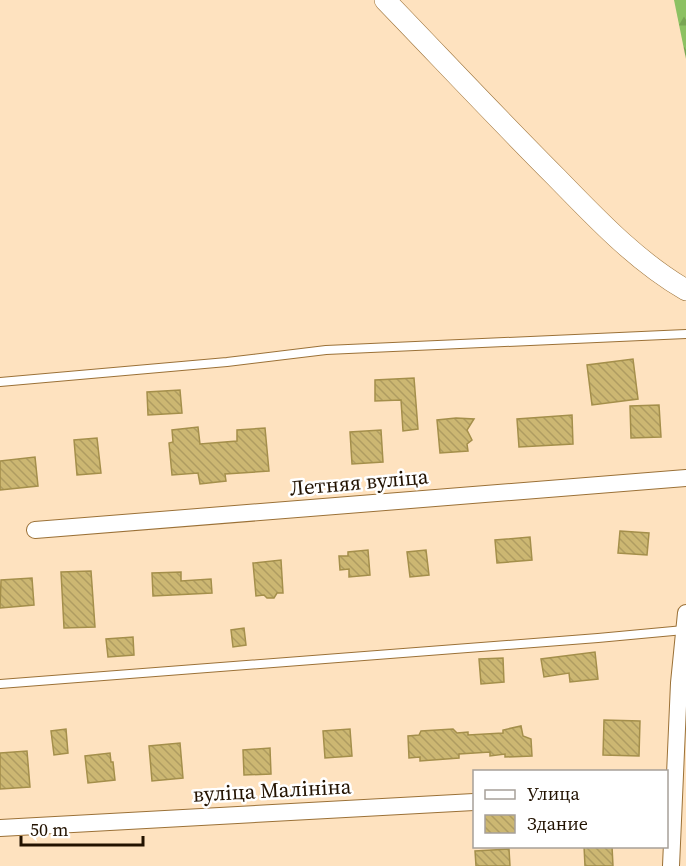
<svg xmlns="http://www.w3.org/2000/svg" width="686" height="866" font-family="'Source Serif 4',serif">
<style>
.forest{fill:url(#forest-firs)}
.building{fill:url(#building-back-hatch);stroke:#a48f4b;stroke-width:1.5}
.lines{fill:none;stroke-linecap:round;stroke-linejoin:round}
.service-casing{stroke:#9b7137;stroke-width:10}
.minor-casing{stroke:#9b7137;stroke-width:18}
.tertiary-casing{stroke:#9b7137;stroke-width:22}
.service{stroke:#fff;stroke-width:8}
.minor{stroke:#fff;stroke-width:16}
.tertiary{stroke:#fff;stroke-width:21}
.labels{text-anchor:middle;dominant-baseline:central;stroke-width:5;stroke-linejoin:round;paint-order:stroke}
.street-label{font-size:21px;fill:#221200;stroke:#fff}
</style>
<defs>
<pattern id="forest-firs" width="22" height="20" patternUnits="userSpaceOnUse" patternTransform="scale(1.5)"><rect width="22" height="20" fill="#8cc162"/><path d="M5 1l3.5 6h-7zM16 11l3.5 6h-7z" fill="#78a553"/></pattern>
<pattern id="building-back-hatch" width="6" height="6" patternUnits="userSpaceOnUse" patternTransform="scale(1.5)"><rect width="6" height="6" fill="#ccb772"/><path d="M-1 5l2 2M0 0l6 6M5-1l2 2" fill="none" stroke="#af9c61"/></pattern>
</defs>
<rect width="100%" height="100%" fill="#fee2bf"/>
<!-- forest -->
<path class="forest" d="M 674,0 L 686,0 L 686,59 Z"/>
<!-- building -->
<path class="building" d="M 633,359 L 638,399 L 592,405 L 587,365 Z
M 414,378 L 418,429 L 403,431 L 401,400 L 375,401 L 375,380 Z
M 180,390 L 182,413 L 148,415 L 147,392 Z
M 659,405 L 661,437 L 631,438 L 630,406 Z
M 572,415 L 573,444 L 519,447 L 517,419 Z
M 456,418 L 474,419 L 467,430 L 472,440 L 467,444 L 468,451 L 440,453 L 437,420 Z
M 198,427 L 200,444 L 237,441 L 237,430 L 265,428 L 269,471 L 225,474 L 226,481 L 200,484 L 198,473 L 172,475 L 169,443 L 173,442 L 172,430 Z
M 381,430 L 383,462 L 352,464 L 350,432 Z
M 97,438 L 101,473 L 77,475 L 74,440 Z
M 35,457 L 38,486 L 0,490 L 0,461 Z
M 620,531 L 649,533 L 647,555 L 618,553 Z
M 530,537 L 532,560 L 497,563 L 495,540 Z
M 368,550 L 370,575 L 349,577 L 349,569 L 340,570 L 339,556 L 348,556 L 348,552 Z
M 426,550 L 429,575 L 410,577 L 407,552 Z
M 281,560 L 283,593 L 277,593 L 274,598 L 267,598 L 264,595 L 256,596 L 253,563 Z
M 91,571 L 95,627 L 64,628 L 61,572 Z
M 181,572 L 181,581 L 211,579 L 212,593 L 153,596 L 152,573 Z
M 32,578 L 34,605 L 0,608 L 1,580 Z
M 244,628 L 246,645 L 233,647 L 231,630 Z
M 133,637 L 134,655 L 108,657 L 106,639 Z
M 595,652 L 598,679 L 570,682 L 569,673 L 544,677 L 541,659 Z
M 503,658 L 504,682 L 481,684 L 479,659 Z
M 604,720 L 640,721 L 639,756 L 603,755 Z
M 521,726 L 523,736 L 531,739 L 532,756 L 505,757 L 505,754 L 490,756 L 490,752 L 459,754 L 459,758 L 420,761 L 420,757 L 409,758 L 408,736 L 419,735 L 421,731 L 453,729 L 457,733 L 468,732 L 468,735 L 503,733 L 503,730 Z
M 66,729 L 68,753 L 54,755 L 51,731 Z
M 350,729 L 352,756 L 325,758 L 323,731 Z
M 180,743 L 183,778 L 152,781 L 149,746 Z
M 270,748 L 271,774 L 244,775 L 243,750 Z
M 27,751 L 30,787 L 0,789 L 0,753 Z
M 110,753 L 111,762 L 113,762 L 115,780 L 88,783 L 85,756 Z
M 584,846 L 612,846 L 613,866 L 585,866 Z
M 509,849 L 510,866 L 476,866 L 475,851 Z"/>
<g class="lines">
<!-- service casing -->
<g class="service-casing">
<path id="service" d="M 0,382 L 227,362 L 326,350 L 686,334
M 0,684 L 598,638 L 684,630"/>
</g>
<!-- minor casing -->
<g class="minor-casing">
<path id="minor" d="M 35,530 L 686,478
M 0,828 L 474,802
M 671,866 L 679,683 L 686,613"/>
</g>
<!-- tertiary casing -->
<g class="tertiary-casing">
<path id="tertiary" d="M 385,0 C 442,59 498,119 556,177 C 596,218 636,261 686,290"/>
</g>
<!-- service -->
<use href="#service" class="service"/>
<!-- minor -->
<use href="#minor" class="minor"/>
<!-- tertiary -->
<use href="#tertiary" class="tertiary"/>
</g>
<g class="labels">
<!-- street labels -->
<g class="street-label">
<text transform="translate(359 482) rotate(-5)">Летняя вуліца</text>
<text transform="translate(272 790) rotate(-3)">вуліца Малініна</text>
</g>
</g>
<!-- legend -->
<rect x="473" y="770" width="195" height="78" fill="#ffffff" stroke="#a7a099" stroke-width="1.5"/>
<rect x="485" y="790" width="30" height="9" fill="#ffffff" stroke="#a7a099" stroke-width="1.5"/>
<text x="527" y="800" font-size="18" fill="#221200">Улица</text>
<rect x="485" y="815" width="30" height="18" fill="url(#building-back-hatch)" stroke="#a7a099" stroke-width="1.5"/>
<text x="527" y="830" font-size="18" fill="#221200">Здание</text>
<!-- scale -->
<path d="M21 836v9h122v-9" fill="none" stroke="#221200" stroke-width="3"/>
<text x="30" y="836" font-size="18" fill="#221200" stroke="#ffffff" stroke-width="4.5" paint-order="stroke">50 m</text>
</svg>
